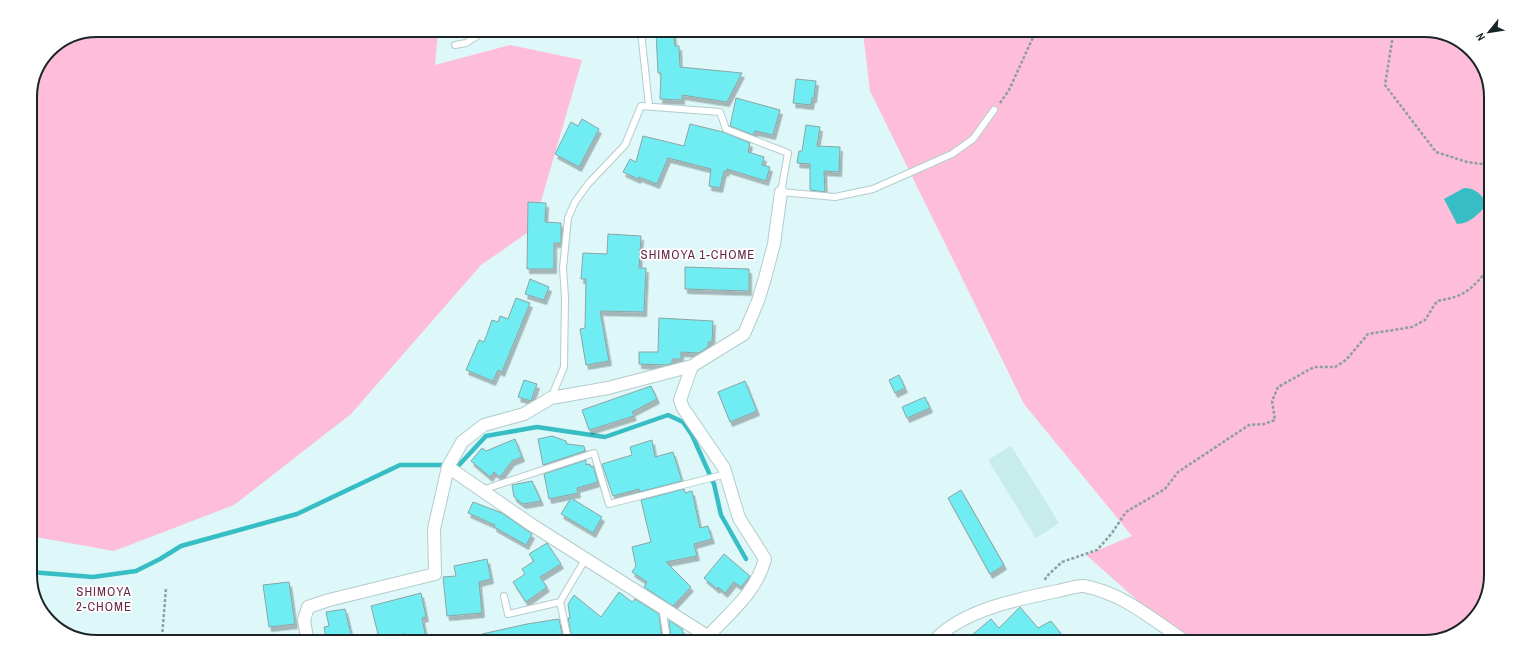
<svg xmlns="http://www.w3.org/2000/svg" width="1521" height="672" font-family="'Archivo Narrow',sans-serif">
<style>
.built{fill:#c8ebec}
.green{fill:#febed9}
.water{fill:#37bec4}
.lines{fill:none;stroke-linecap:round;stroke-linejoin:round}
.stream{stroke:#37bec4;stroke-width:4.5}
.building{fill:#6fedf2;stroke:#8ca4a4;filter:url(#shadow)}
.service-casing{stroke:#b3cccd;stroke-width:8}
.minor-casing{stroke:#b3cccd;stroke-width:14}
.path{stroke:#8c9e9f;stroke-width:2.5;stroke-dasharray:3 2;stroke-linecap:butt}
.service{stroke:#fff;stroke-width:6}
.minor{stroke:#fff;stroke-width:12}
.labels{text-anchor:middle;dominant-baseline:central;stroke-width:3.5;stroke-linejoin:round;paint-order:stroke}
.neighbourhood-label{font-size:13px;letter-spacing:1px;fill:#6a2949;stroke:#fff}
.rim{fill:none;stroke:#1c2526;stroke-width:2}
</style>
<defs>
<filter id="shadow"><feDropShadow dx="2.5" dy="4.5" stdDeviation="0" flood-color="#0004"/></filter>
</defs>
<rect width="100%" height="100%" fill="#def7f8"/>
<!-- built -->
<path class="built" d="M 1011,446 L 1059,523 L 1036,538 L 988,460 Z"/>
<!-- green -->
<path class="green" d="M 97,30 L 438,31 L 435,65 L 510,45 L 582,60 L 533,229 L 481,265 L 351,414 L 234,505 L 114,551 L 30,536 L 30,93 L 50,49 L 71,35 Z
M 863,33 L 1450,35 L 1480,59 L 1491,93 L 1486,601 L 1462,631 L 1424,642 L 1187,641 L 1178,636 L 1086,555 L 1132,536 L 1024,404 L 870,91 Z"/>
<!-- water -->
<path class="water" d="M 1464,188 C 1475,188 1482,194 1486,204 C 1481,213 1469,224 1457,224 L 1444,199 Z"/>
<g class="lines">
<!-- stream -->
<path class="stream" d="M 30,572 L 93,577 L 136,571 L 160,559 L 181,546 L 297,514 L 400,465 L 459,465 L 486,436 L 537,427 L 605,437 L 668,415 L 683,422 L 692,435 L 714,484 L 721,515 L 746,559"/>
</g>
<!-- building -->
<path class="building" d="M 656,32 L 673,32 L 675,46 L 679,46 L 680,67 L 742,73 L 727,102 L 682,95 L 682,100 L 660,99 L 661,73 L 658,73 Z
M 796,79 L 816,81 L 814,98 L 812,98 L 811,105 L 793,103 Z
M 736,98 L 780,110 L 773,135 L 755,131 L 753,135 L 730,126 Z
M 582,119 L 599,129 L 579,167 L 555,154 L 571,122 L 578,126 Z
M 690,124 L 723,132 L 750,143 L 748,152 L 764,157 L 762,165 L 770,167 L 766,181 L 727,169 L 726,172 L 724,171 L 720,188 L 709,186 L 711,169 L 668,158 L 657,184 L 639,177 L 638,179 L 623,172 L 630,159 L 636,162 L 643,136 L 684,146 Z
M 806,125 L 820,127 L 817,146 L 840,147 L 839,172 L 824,171 L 825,192 L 810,190 L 810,164 L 797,163 L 799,151 L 802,151 Z
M 528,202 L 546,203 L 545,222 L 561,223 L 561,243 L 554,243 L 554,269 L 527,269 Z
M 608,234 L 641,236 L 639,268 L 646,268 L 644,312 L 600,311 L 609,361 L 586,365 L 580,329 L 585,328 L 586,279 L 581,279 L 583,253 L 607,254 Z
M 685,267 L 749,269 L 749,291 L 685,289 Z
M 530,279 L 549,287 L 544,300 L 525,294 Z
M 516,298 L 530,303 L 502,372 L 498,370 L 493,381 L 466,370 L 479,340 L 484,342 L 492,320 L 498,322 L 500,316 L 508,319 Z
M 659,318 L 713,321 L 712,342 L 708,342 L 708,347 L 699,353 L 681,352 L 681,359 L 672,359 L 672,363 L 666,365 L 639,364 L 639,352 L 658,352 Z
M 899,375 L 905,388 L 895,393 L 889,380 Z
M 524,380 L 537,384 L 531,401 L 518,397 Z
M 745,381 L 757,411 L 730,422 L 718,392 Z
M 651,386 L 657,399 L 632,412 L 634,416 L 589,430 L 582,410 Z
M 925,397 L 930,408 L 907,418 L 902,407 Z
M 552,436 L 566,441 L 567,444 L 584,446 L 585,451 L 543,465 L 538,439 Z
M 515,439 L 522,457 L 512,461 L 500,477 L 494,472 L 490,477 L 471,461 L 482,448 L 486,451 Z
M 652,440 L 655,457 L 673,452 L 682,481 L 639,492 L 639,489 L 613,496 L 602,464 L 632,455 L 630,447 Z
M 586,460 L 586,465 L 590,464 L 591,467 L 593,466 L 598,482 L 577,488 L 578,493 L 549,499 L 544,474 Z
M 532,481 L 541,501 L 523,504 L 514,497 L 512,485 Z
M 684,489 L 685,493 L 692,491 L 700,528 L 708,526 L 712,539 L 694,544 L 697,556 L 666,562 L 691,587 L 673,606 L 644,587 L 647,582 L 632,572 L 636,566 L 632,547 L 651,542 L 641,500 Z
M 961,490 L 1004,565 L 990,574 L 948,498 Z
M 571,498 L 602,517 L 593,533 L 561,514 Z
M 473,502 L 502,513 L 532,534 L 526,545 L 494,527 L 495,525 L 468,513 Z
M 547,543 L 561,564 L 540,577 L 547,587 L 526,602 L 513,582 L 525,574 L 522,569 L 534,561 L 529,554 Z
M 724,554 L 750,576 L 741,587 L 734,582 L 725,593 L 718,587 L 717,589 L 704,578 Z
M 487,559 L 491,579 L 479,582 L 482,613 L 447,616 L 443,577 L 456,576 L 454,566 Z
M 289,582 L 295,624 L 269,627 L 263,585 Z
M 619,592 L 632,602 L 635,599 L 659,614 L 662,639 L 572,639 L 568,618 L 570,618 L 568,604 L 574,595 L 601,617 Z
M 421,593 L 426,617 L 422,618 L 426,638 L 406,638 L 405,634 L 379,638 L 371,606 Z
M 1020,607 L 1038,628 L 1051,621 L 1067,641 L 966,640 L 991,619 L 999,628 Z
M 345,609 L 352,638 L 326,638 L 324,627 L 329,626 L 326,612 Z
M 559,619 L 563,639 L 483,639 L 482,634 L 527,624 Z
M 669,620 L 682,629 L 685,639 L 671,639 Z"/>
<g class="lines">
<!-- service casing -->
<g class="service-casing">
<path id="service" d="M 641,32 L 649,106
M 455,45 L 466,43 L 477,36 L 477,31
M 551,398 L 564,367 L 565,297 L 563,268 L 568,218 L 575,202 L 588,184 L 625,145 L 641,106 L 720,112 L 726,129 L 788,153 L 781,192 L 835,197 L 873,189 L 952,154 L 973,139 L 994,110
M 482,490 L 594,453 L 609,504 L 726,474
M 504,596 L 508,614 L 560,602 L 586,558
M 560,602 L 568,639
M 662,607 L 667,639"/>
</g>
<!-- minor casing -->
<g class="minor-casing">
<path id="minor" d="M 692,366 L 680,400 L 683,408 L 724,468 L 739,518 L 765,559 C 757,591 730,613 708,636
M 448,467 L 532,525 L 712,639
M 307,638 L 304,620 L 308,607 L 329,600 L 435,574 L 434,529 L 448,467 L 462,442 L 484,425 L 524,414 L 551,398 L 608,388 L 692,366 L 744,334 L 758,301 L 765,278 L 774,244 L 781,192
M 935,640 C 963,610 1018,599 1058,591 C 1065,590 1077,585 1084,586 C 1123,593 1154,621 1185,641"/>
</g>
<!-- path -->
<path class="path" d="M 1393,35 L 1385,85 L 1436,152 L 1467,162 L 1490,165
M 1000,103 L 1009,90 L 1035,33
M 30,544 L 36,545
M 1045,580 L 1046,577 L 1062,562 L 1097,550 L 1112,533 L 1126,512 L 1165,489 L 1178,472 L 1249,425 L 1264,424 L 1275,420 L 1272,401 L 1278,387 L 1314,367 L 1335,367 L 1346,360 L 1368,334 L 1412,327 L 1425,320 L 1437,301 C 1466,296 1471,290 1489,268
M 162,637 L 166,588"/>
<!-- service -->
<use href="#service" class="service"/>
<!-- minor -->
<use href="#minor" class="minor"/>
</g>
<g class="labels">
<!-- neighbourhood labels -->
<g class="neighbourhood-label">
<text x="698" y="254">SHIMOYA 1-CHOME</text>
<text x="104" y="591">SHIMOYA<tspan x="104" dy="15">2-CHOME</tspan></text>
</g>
</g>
<!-- crop -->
<path d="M0 0H1521V672H0ZM97 37H1424A60 60 0 0 1 1484 97V575A60 60 0 0 1 1424 635H97A60 60 0 0 1 37 575V97A60 60 0 0 1 97 37Z" fill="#fff" fill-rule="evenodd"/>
<path class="rim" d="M97 37H1424A60 60 0 0 1 1484 97V575A60 60 0 0 1 1424 635H97A60 60 0 0 1 37 575V97A60 60 0 0 1 97 37Z"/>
<!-- north arrow -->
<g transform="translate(1489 32) rotate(240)" stroke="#ffffff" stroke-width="3" paint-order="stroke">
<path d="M0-3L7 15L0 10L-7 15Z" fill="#1c2526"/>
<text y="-6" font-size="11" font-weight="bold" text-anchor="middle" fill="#1c2526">N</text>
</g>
</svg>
